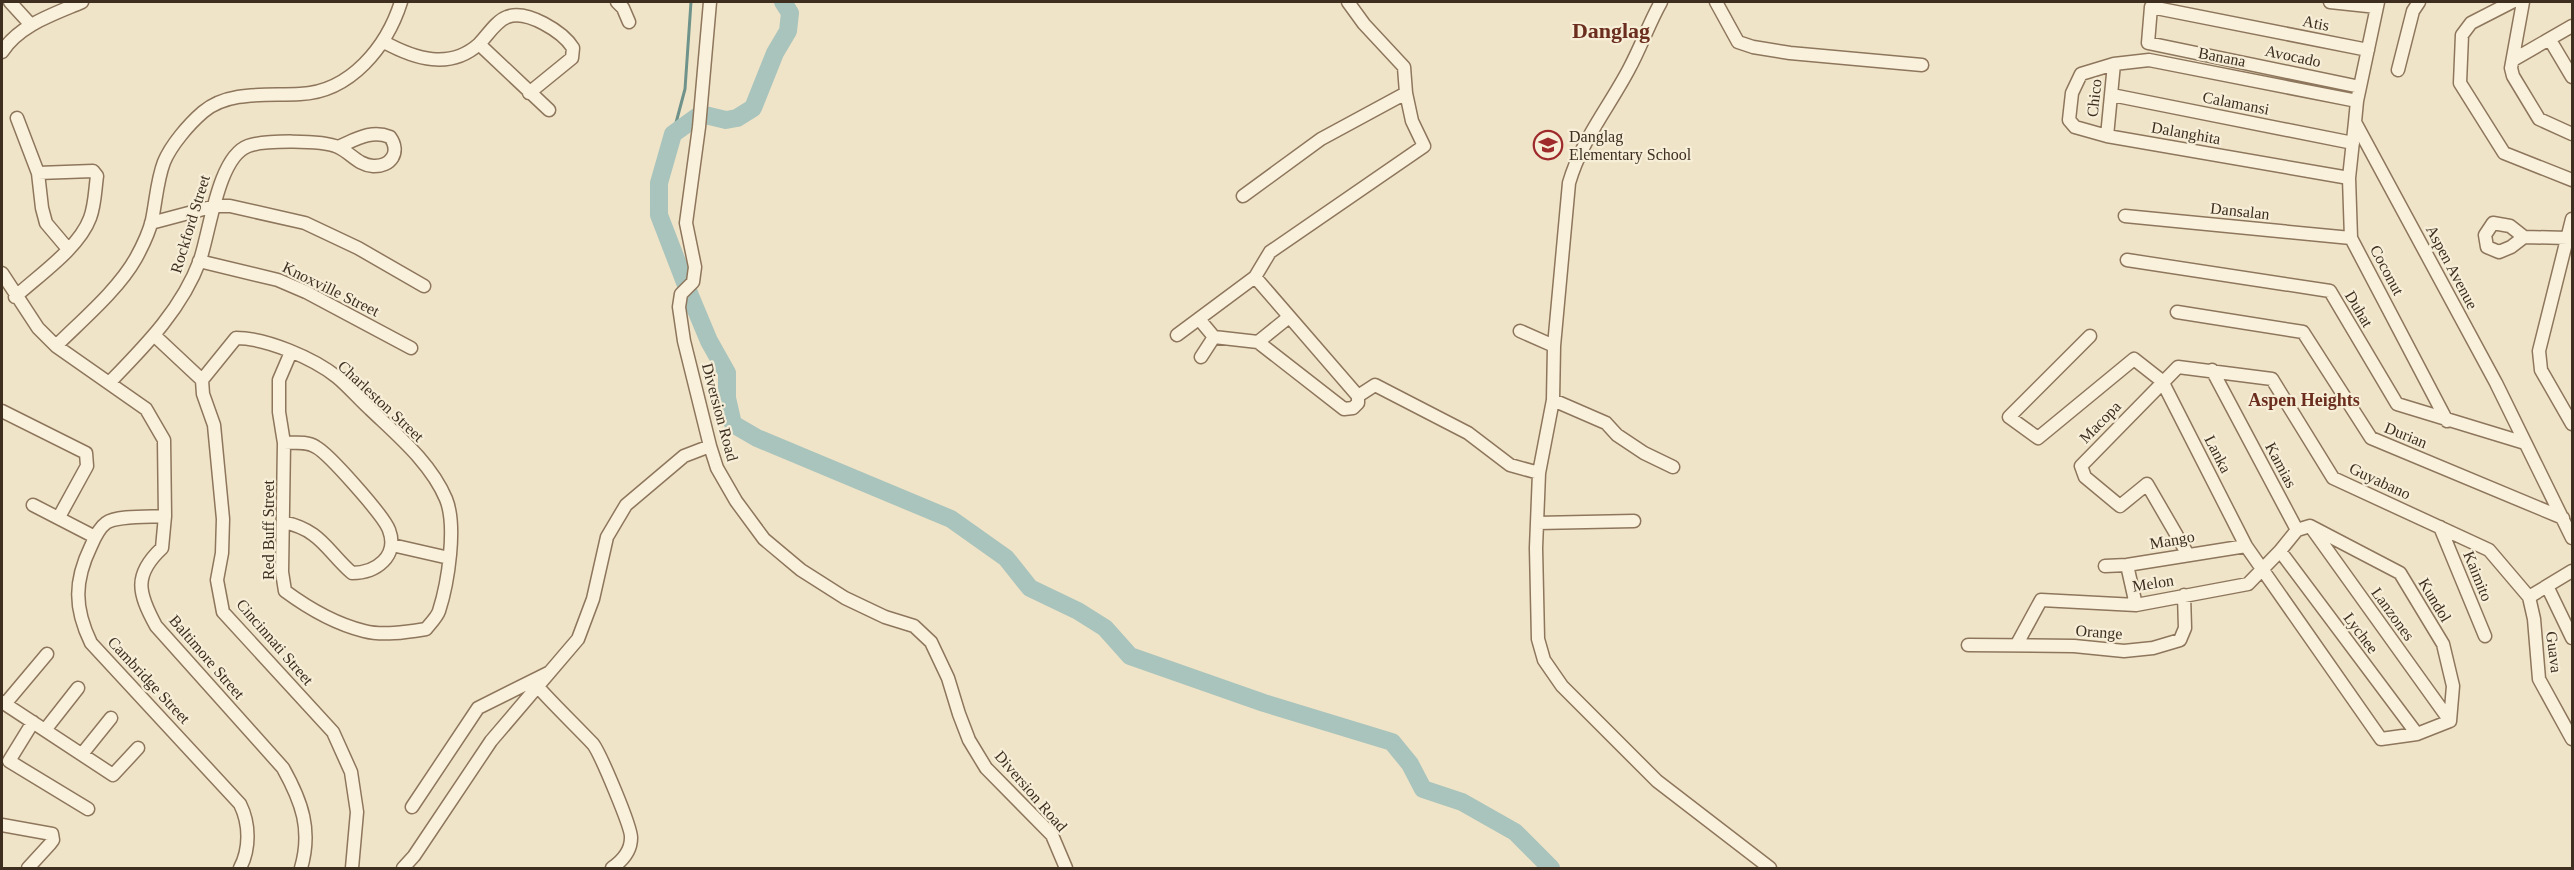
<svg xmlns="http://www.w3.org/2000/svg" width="2574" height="870" font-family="Georgia,serif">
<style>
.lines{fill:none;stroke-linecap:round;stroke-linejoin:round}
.stream{stroke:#6f938a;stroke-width:3}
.river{stroke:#a9c4bc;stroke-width:18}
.minor-casing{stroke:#8d765c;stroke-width:15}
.minor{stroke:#faf1dc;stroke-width:12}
.labels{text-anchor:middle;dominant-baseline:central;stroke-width:4.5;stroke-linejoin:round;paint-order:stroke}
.street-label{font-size:16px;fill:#3d2e20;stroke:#f7eed8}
.poi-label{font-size:16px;fill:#3d2e20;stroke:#f7eed8;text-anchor:start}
.neighbourhood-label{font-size:18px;font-weight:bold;fill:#6b2e1e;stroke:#f7eed8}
.district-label{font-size:22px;font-weight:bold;fill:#6b2e1e;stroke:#f7eed8}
</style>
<rect width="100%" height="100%" fill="#f0e4c8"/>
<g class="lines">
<!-- stream -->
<path class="stream" d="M 673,134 L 685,89 L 691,2"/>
<!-- river -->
<path class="river" d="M 705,115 L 726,120 L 737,118 L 753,108 L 775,53 L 788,31 L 790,13 L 783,2
M 698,116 L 673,134 L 659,183 L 659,215 L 691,298 L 709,341 L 727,373 L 727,398 L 733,424 L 757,438 L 951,519 L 1006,558 L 1030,588 L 1078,611 L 1105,628 L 1130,656 L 1264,703 L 1392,742 L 1410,764 L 1423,789 L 1462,802 L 1515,832 L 1551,868"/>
<!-- minor casing -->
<g class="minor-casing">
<path id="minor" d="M 10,2 L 31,25
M 617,2 L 623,8 L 629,22
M 710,2 L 699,127 L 686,223 L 695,267 L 693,282 L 681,294 L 679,307 L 684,341 L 710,446 L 717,468 L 736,501 L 764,539 L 801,570 L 845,598 L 885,617 L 914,626 L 931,642 L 948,678 L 959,714 L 969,740 L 986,768 L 1052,835 L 1066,868
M 1661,2 C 1649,23 1641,47 1629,69 C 1609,107 1581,141 1569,183 L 1554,346 L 1553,400 L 1539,473 L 1536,548 L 1538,639 L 1544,660 L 1562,686 L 1657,781 L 1770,868
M 1716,2 L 1738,42 L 1753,47 L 1790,53 L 1922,65
M 2154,2 L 2151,7 L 2148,43 L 2360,87
M 2330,2 L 2377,7
M 2378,2 L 2357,101 L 2355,122 L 2496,383 L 2572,538
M 2512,2 L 2471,23 L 2462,35 L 2460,83 L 2504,153 L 2572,180
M 2523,2 L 2511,68 L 2513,76 L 2539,119 L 2572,134
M 2151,7 L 2368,50
M 2550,40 L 2572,77
M 384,42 C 415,59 450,70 479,44 L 549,110
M 479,44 C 487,36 496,21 507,17 C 527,9 563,32 573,48 L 572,58 L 529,93
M 2,52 C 19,25 54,14 82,2
M 2513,60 L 2572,26
M 2398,70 L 2413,11 L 2419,2
M 2112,95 L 2353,143
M 17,118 L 38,173
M 2355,122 L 2349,178 L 2351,238 L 2447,421
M 2107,136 L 2114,64
M 2349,178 L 2107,136 L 2075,127 L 2069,120 L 2072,93 L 2081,74 L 2114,64 L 2149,60 L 2357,101
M 1243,196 L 1321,139 L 1406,93
M 2125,216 L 2351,238
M 2572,219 L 2539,351 L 2541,370 L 2572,424
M 151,223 L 215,206 L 230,206 L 305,223 L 358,248 L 424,286
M 2524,237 L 2510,226 L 2493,223 L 2485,235 L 2487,247 L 2499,252 L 2511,247 L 2524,237 L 2568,238
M 2127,260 L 2330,291 L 2397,404 L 2525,443
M 199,261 L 278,280 L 306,292 L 411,348
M 2,273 L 38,328 L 56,346 L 146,409 L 164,440 L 165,516 L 162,548 C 133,575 138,593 156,626 L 283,768 C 302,802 312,830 301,868
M 1255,277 L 1270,252 L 1424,146 L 1412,121 L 1406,93 L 1404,67 L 1364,24 L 1348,2
M 15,297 C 39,275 79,248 90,218 C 95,205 95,190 97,176 L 93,171 L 38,173 L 42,208 L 46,223 L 68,249
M 2177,312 L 2303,332 L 2371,438 L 2563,518
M 1520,331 L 1554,346
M 1177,335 L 1255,277 L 1358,396 L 1358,403 L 1353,408 L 1344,409 L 1258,342 L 1214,337 L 1199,319
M 155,336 L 202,380 L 203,394 L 214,425 L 223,519 L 222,553 L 217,580 L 223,612 L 333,732 L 351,772 L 357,812 L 352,868
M 2090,336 L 2009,417 L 2038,438 L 2134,359 L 2162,381 L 2246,546 L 2381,739 L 2417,734 L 2450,721
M 1258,342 L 1289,317
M 56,346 C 82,320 118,290 136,258 C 142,247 149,233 152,220 C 156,201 157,180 164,162 C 171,145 189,124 203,112 C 229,90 269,96 300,94 C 351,92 387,46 401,2
M 1201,357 L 1214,337
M 2212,370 L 2297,530
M 202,380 L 236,338 C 266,338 313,358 337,377 C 348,386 359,399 370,409 C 397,435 431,463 446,499 C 457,526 448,583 439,611 C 437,617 430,624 426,629 C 407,632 383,636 364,631 C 336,624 308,608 285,591 L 282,572 L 284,443 L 279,412 L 279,380 L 291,352
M 109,383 C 145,346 182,309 200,260 C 210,231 218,157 248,146 C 264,140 322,140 338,147 C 351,153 358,165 373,166 C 391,167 401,152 390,137 C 371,129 355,140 338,147
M 1358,396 L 1375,385 L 1468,433 L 1510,465 L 1539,473
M 1553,400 L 1606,423 L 1617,435 L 1644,453 L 1673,467
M 2,411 L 86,453 L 87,466 L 59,517
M 33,505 L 95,537
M 165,516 C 151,517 117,515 106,523 C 99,528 94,539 91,546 C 74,581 74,608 91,643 L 240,804 C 250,824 250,849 240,868
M 283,522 C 321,530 326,550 352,573 C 376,573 399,556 389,530 C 384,516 329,454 316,447 C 307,441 295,443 284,443
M 1537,523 L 1634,521
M 2440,527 L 2485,636
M 2297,530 L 2310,526 L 2400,573 L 2443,644 L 2453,686 L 2450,721
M 2313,530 L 2450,721
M 392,545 L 449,558
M 2280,551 L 2417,734
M 2187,553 L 2147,484 L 2120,506 L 2085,477 L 2081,466 L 2178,367 L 2272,379 L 2333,478 L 2489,550 L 2529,597 L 2534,619 L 2539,679 L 2572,739
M 2127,565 L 2136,605
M 2105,566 L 2127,565 L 2246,546
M 2547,586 L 2572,638
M 2529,597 L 2572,571
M 2017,644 L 2041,600 L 2136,605 L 2248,584 L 2280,551 L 2297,530
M 1968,645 L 2074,646 L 2124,651 L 2153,648 L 2180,640 L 2185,628 L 2184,595
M 538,687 C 556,707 575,725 593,744 C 600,753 632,828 631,838 C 631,851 622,861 612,868
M 2,702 L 113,775 L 138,748
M 5,704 L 47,654
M 33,722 L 9,761 L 88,809
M 45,730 L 78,688
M 82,754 L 111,718
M 412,807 L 478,708 L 548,673
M 2,825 L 52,834 L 53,840 L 50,844 L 28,868
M 403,868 L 414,856 L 491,741 L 578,639 L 593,599 L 607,537 L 626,505 L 684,456 L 710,446"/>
</g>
<!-- minor -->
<use href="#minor" class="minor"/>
</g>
<!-- icons -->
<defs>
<g id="school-ring" transform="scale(1.5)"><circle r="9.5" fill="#f7eed8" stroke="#9e2a2b" stroke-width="1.5"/><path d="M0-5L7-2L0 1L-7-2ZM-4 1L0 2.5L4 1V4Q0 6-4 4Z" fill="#9e2a2b"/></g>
</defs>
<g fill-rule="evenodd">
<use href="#school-ring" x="1548" y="145"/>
</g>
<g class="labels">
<!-- street labels -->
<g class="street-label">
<text transform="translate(2316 23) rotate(11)">Atis</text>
<text transform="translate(2293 56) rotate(12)">Avocado</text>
<text transform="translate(2222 57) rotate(11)">Banana</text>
<text transform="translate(2094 98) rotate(-84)">Chico</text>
<text transform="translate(2236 103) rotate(11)">Calamansi</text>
<text transform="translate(2186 133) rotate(10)">Dalanghita</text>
<text transform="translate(2240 211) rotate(6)">Dansalan</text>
<text transform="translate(190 224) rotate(-73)">Rockford Street</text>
<text transform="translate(2452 267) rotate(62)">Aspen Avenue</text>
<text transform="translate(2387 270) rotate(62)">Coconut</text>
<text transform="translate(331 289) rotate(26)">Knoxville Street</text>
<text transform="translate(2359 309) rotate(59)">Duhat</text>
<text transform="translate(381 401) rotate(43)">Charleston Street</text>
<text transform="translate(720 412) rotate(75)">Diversion Road</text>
<text transform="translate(2100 422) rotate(-46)">Macopa</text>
<text transform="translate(2406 435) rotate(22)">Durian</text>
<text transform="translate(2218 454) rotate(63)">Lanka</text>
<text transform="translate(2281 465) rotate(62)">Kamias</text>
<text transform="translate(2380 481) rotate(25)">Guyabano</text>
<text transform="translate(268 530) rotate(-90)">Red Buff Street</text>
<text transform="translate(2172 540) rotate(-10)">Mango</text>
<text transform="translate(2478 576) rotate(68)">Kaimito</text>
<text transform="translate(2153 583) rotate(-9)">Melon</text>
<text transform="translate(2435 600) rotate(59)">Kundol</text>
<text transform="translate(2393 614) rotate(54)">Lanzones</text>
<text transform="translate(2099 632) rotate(4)">Orange</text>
<text transform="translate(2361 633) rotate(53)">Lychee</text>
<text transform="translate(275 642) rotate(49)">Cincinnati Street</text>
<text transform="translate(2554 652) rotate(83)">Guava</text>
<text transform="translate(207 657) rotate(49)">Baltimore Street</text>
<text transform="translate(149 680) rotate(47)">Cambridge Street</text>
<text transform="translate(1031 791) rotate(49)">Diversion Road</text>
</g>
<!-- poi labels -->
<g class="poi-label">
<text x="1569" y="136">Danglag<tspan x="1569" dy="18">Elementary School</tspan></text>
</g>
<!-- neighbourhood labels -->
<g class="neighbourhood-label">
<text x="2304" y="400">Aspen Heights</text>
</g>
<!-- district labels -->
<g class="district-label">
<text x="1611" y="30">Danglag</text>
</g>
</g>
<!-- border -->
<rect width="2574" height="870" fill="none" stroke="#3d2e20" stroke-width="6"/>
</svg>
